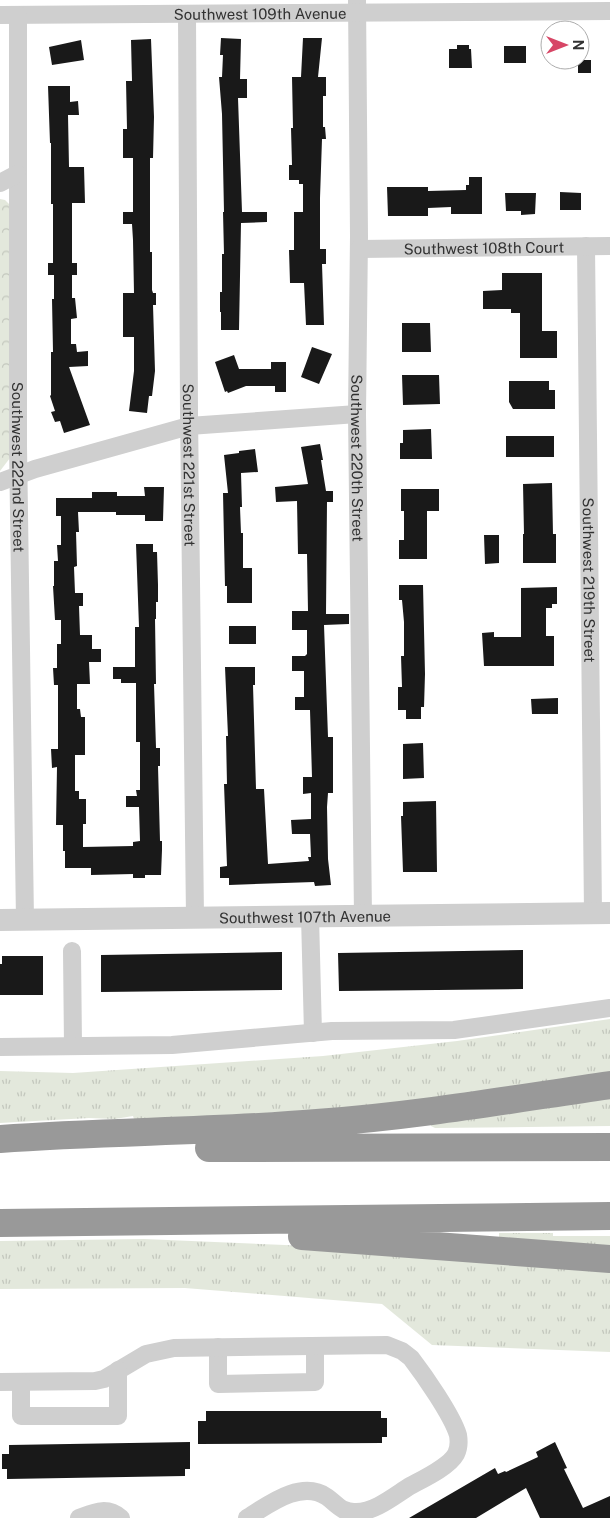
<svg xmlns="http://www.w3.org/2000/svg" width="610" height="1518" font-family="'Public Sans',sans-serif">
<style>
.grass{fill:url(#grass-tufts)}
.park{fill:url(#park-crowns)}
.building{fill:#191919}
.lines{fill:none;stroke-linecap:round;stroke-linejoin:round}
.minor{stroke:#cfcfcf;stroke-width:18}
.tertiary{stroke:#cfcfcf;stroke-width:22}
.motorway{stroke:#999;stroke-width:28}
.labels{text-anchor:middle;dominant-baseline:central;stroke-width:5;stroke-linejoin:round;paint-order:stroke}
.street-label{font-size:15px;fill:#323232;stroke:#fff}
</style>
<defs>
<pattern id="grass-tufts" width="24" height="20" patternUnits="userSpaceOnUse" patternTransform="scale(1.25)"><rect width="24" height="20" fill="#e3e8dc"/><path d="M3 7l-1-3M5 7V3M7 7l1-3M15 17l-1-3M17 17v-4M19 17l1-3" fill="none" stroke="#c3c7bd"/></pattern>
<pattern id="park-crowns" width="20" height="18" patternUnits="userSpaceOnUse" patternTransform="scale(1.25)"><rect width="20" height="18" fill="#e3e8dc"/><path d="M2 6a3 3 0 1 1 6 0M12 15a3 3 0 1 1 6 0" fill="none" stroke="#c3c7bd"/></pattern>
</defs>
<rect width="100%" height="100%" fill="#fff"/>
<!-- grass -->
<path class="grass" d="M 610,1019 L 610,1079 L 447,1101 L 135,1122 L 133,1116 L 115,1119 L 89,1118 L 0,1123 L 0,1071 L 73,1073 L 323,1056 L 457,1041 Z
M 610,1091 L 610,1126 L 435,1128 L 431,1126 L 431,1123 Z
M 499,1233 L 553,1233 L 553,1236 L 610,1236 L 610,1254 L 499,1241 Z
M 144,1239 L 285,1245 L 610,1266 L 610,1352 L 432,1345 L 382,1304 L 185,1288 L 0,1289 L 0,1241 Z"/>
<!-- park -->
<path class="park" d="M 0,199 L 5,200 L 10,205 L 10,458 L 0,471 Z"/>
<!-- building -->
<path class="building" d="M 221,38 L 241,39 L 240,79 L 247,79 L 247,98 L 238,98 L 242,212 L 267,212 L 267,222 L 241,223 L 239,330 L 221,330 L 221,312 L 220,312 L 220,292 L 222,292 L 222,254 L 224,254 L 223,212 L 224,212 L 222,114 L 219,77 L 222,77 L 223,55 L 220,55 Z
M 303,38 L 322,38 L 318,77 L 326,77 L 326,96 L 323,96 L 323,127 L 325,127 L 326,139 L 322,139 L 320,198 L 320,249 L 326,249 L 326,264 L 322,264 L 324,325 L 306,325 L 304,283 L 290,283 L 289,250 L 294,250 L 294,212 L 303,212 L 303,184 L 299,184 L 299,180 L 289,180 L 289,165 L 292,165 L 291,128 L 293,128 L 292,77 L 301,77 Z
M 151,39 L 154,117 L 153,158 L 150,158 L 150,252 L 152,252 L 152,290 L 153,293 L 156,293 L 156,305 L 153,305 L 155,371 L 152,396 L 149,396 L 147,413 L 129,411 L 134,371 L 134,337 L 123,337 L 123,293 L 134,293 L 133,240 L 132,224 L 123,224 L 123,212 L 133,212 L 133,158 L 123,158 L 123,129 L 127,129 L 126,81 L 132,81 L 131,40 Z
M 81,40 L 84,60 L 52,65 L 49,47 Z
M 457,45 L 469,45 L 469,49 L 471,49 L 472,68 L 449,68 L 449,49 L 457,49 Z
M 504,46 L 526,46 L 526,63 L 504,63 Z
M 578,60 L 591,60 L 591,73 L 578,73 Z
M 48,86 L 70,86 L 70,102 L 78,101 L 79,115 L 68,115 L 69,167 L 84,167 L 85,203 L 72,203 L 72,263 L 77,263 L 77,275 L 72,275 L 72,298 L 75,298 L 77,318 L 71,319 L 71,344 L 76,344 L 77,352 L 88,351 L 88,366 L 69,367 L 90,425 L 64,433 L 60,421 L 55,422 L 51,412 L 55,411 L 50,396 L 51,395 L 51,352 L 53,352 L 52,299 L 54,299 L 54,275 L 48,275 L 48,263 L 53,263 L 53,204 L 51,204 L 51,143 L 50,143 Z
M 469,177 L 482,177 L 482,214 L 451,214 L 451,207 L 428,208 L 428,216 L 388,216 L 387,187 L 428,187 L 428,191 L 466,190 L 466,185 L 469,185 Z
M 560,192 L 581,193 L 581,210 L 560,210 Z
M 505,193 L 536,193 L 535,214 L 521,215 L 521,211 L 506,211 Z
M 502,273 L 542,273 L 542,331 L 557,331 L 557,358 L 520,358 L 520,313 L 511,313 L 511,309 L 483,309 L 483,291 L 502,290 Z
M 402,323 L 430,323 L 431,352 L 402,352 Z
M 312,347 L 332,354 L 319,384 L 301,377 Z
M 234,355 L 239,369 L 271,369 L 271,362 L 286,362 L 286,392 L 275,392 L 275,386 L 246,386 L 228,393 L 227,391 L 225,392 L 215,362 Z
M 402,375 L 439,375 L 440,404 L 403,405 Z
M 509,381 L 549,381 L 549,390 L 555,390 L 555,409 L 513,409 L 509,402 Z
M 431,429 L 432,459 L 400,459 L 400,443 L 403,443 L 403,430 Z
M 506,436 L 554,436 L 554,457 L 506,457 Z
M 320,444 L 323,460 L 321,460 L 326,491 L 333,491 L 333,502 L 327,502 L 326,614 L 349,614 L 349,624 L 324,625 L 328,737 L 333,737 L 333,793 L 328,793 L 327,807 L 328,859 L 331,885 L 315,886 L 314,882 L 229,885 L 229,878 L 220,878 L 220,867 L 227,866 L 224,784 L 227,784 L 226,736 L 228,736 L 225,667 L 255,667 L 255,685 L 253,685 L 256,789 L 264,789 L 268,864 L 309,861 L 308,857 L 311,857 L 310,834 L 292,834 L 291,820 L 311,819 L 311,793 L 303,794 L 303,777 L 312,777 L 310,710 L 295,710 L 295,697 L 304,697 L 304,671 L 292,671 L 292,656 L 305,656 L 307,654 L 307,630 L 292,630 L 292,611 L 308,611 L 307,554 L 298,554 L 297,501 L 276,502 L 275,487 L 308,484 L 301,447 Z
M 255,449 L 258,472 L 241,473 L 242,507 L 240,507 L 241,533 L 243,533 L 243,568 L 252,568 L 252,603 L 227,603 L 227,586 L 225,586 L 223,493 L 228,493 L 224,455 L 239,453 L 239,451 Z
M 552,483 L 553,534 L 556,534 L 556,563 L 523,563 L 523,534 L 524,534 L 523,484 Z
M 144,487 L 164,487 L 163,521 L 145,521 L 145,515 L 116,515 L 116,512 L 78,512 L 79,532 L 76,532 L 77,566 L 74,567 L 75,593 L 83,593 L 83,606 L 79,606 L 80,635 L 92,635 L 92,649 L 101,649 L 101,662 L 89,662 L 90,684 L 77,684 L 77,709 L 80,709 L 81,717 L 85,717 L 85,755 L 75,755 L 75,791 L 79,791 L 79,799 L 86,799 L 86,824 L 83,824 L 83,847 L 133,846 L 133,842 L 140,841 L 139,807 L 126,807 L 126,796 L 137,796 L 136,790 L 140,790 L 140,742 L 136,742 L 136,683 L 121,683 L 121,679 L 113,679 L 113,667 L 135,667 L 135,627 L 139,627 L 136,544 L 153,544 L 153,552 L 157,552 L 158,585 L 158,602 L 156,602 L 156,619 L 155,619 L 156,684 L 154,684 L 156,748 L 160,748 L 160,766 L 158,766 L 160,841 L 162,841 L 162,850 L 161,875 L 145,875 L 145,878 L 133,878 L 133,874 L 91,875 L 91,868 L 65,868 L 65,851 L 63,851 L 63,825 L 56,825 L 57,767 L 52,768 L 51,749 L 58,749 L 58,685 L 54,685 L 53,668 L 57,668 L 57,644 L 61,644 L 61,620 L 55,620 L 53,586 L 54,586 L 54,561 L 58,561 L 57,545 L 61,545 L 61,516 L 56,516 L 56,498 L 92,498 L 92,492 L 117,492 L 117,496 L 145,496 Z
M 401,489 L 439,489 L 439,511 L 427,511 L 427,559 L 399,559 L 399,540 L 404,540 L 404,511 L 401,511 Z
M 484,535 L 499,535 L 499,563 L 485,564 Z
M 399,585 L 423,585 L 425,674 L 424,707 L 421,707 L 421,719 L 406,719 L 406,710 L 398,710 L 398,687 L 402,687 L 401,656 L 404,656 L 404,622 L 402,600 L 399,600 Z
M 557,587 L 557,604 L 552,604 L 552,608 L 546,608 L 546,636 L 554,636 L 554,666 L 484,666 L 482,633 L 494,632 L 494,637 L 521,637 L 521,588 Z
M 229,626 L 256,626 L 256,644 L 229,644 Z
M 558,698 L 558,714 L 532,714 L 531,699 Z
M 423,743 L 424,778 L 403,779 L 403,744 Z
M 436,801 L 437,872 L 403,872 L 401,816 L 403,816 L 403,802 Z
M 523,950 L 523,989 L 339,991 L 338,953 Z
M 282,952 L 282,990 L 101,992 L 101,955 Z
M 2,956 L 43,956 L 43,995 L 0,995 L 0,964 L 2,964 Z
M 206,1411 L 381,1411 L 381,1418 L 387,1418 L 387,1437 L 382,1437 L 382,1443 L 198,1444 L 198,1421 L 206,1421 Z
M 190,1442 L 190,1469 L 185,1469 L 185,1476 L 7,1479 L 7,1469 L 2,1469 L 2,1454 L 9,1454 L 9,1445 Z
M 555,1442 L 567,1468 L 564,1469 L 583,1508 L 610,1496 L 610,1518 L 540,1518 L 526,1488 L 476,1518 L 409,1518 L 495,1468 L 498,1474 L 505,1471 L 506,1472 L 538,1457 L 536,1452 Z"/>
<g class="lines">
<!-- minor -->
<g class="minor">
<path id="s1" d="M 357,0 L 359,236 L 357,414 L 363,916"/>
<path id="s2" d="M 187,14 L 189,414 L 195,917"/>
<path id="s3" d="M 0,15 L 610,11"/>
<path id="s4" d="M 18,15 L 18,446 L 25,920"/>
<path d="M 0,183 L 17,174"/>
<path id="s5" d="M 586,246 L 593,913"/>
<path id="s6" d="M 359,249 L 610,246"/>
<path d="M 0,482 L 35,469 L 189,426 L 357,414"/>
<path d="M 310,916 L 313,1033"/>
<path d="M 72,951 L 73,1046"/>
<path d="M 0,1047 L 172,1045 L 332,1031 L 454,1030 L 610,1008"/>
<path d="M 218,1347 L 218,1384 L 315,1382 L 315,1346"/>
<path d="M 0,1382 L 95,1381 L 104,1379 L 146,1354 L 174,1348 L 387,1345 L 402,1351 L 411,1358 C 424,1375 452,1415 458,1435 C 459,1441 459,1448 456,1454 C 449,1467 423,1479 410,1486 C 394,1496 375,1512 356,1512 C 342,1513 337,1504 327,1497 C 301,1479 268,1505 247,1518"/>
<path d="M 21,1382 L 21,1416 L 118,1416 L 118,1370"/>
<path d="M 79,1518 C 95,1512 107,1506 121,1518"/>
</g>
<!-- tertiary -->
<path class="tertiary" id="s7" d="M 0,920 L 610,913"/>
<!-- motorway -->
<path class="motorway" d="M 0,1139 C 106,1131 212,1132 317,1123 C 416,1116 513,1099 610,1085
M 209,1148 L 610,1147
M 0,1223 L 610,1216
M 302,1236 L 610,1259"/>
</g>
<g class="labels">
<!-- street labels -->
<g class="street-label">
<text stroke="none"><textPath href="#s3" startOffset="260">Southwest 109th Avenue</textPath></text>
<text stroke="none"><textPath href="#s6" startOffset="125">Southwest 108th Court</textPath></text>
<text stroke="none"><textPath href="#s1" startOffset="458">Southwest 220th Street</textPath></text>
<text stroke="none"><textPath href="#s2" startOffset="451">Southwest 221st Street</textPath></text>
<text stroke="none"><textPath href="#s4" startOffset="452">Southwest 222nd Street</textPath></text>
<text stroke="none"><textPath href="#s5" startOffset="334">Southwest 219th Street</textPath></text>
<text stroke="none"><textPath href="#s7" startOffset="305">Southwest 107th Avenue</textPath></text>
</g>
</g>
<!-- north arrow -->
<g transform="translate(565 45) rotate(90)"><circle r="24" fill="#ffffff" stroke="#adadad"/>
<path d="M0-4L9 19L0 12L-9 19Z" fill="#d74666"/>
<text y="-8" font-size="14" font-weight="bold" text-anchor="middle" fill="#323232">N</text>
</g>
</svg>
